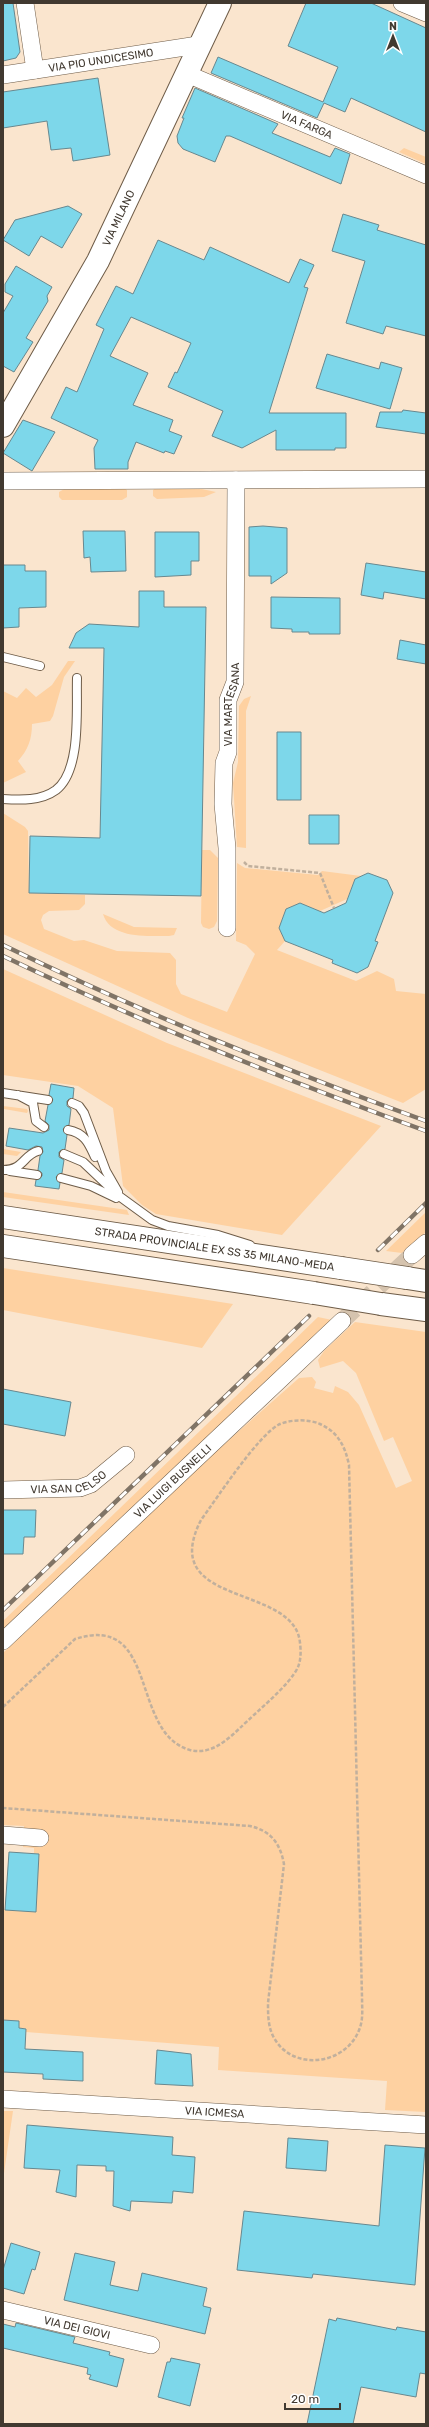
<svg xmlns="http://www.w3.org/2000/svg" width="429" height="2427" font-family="Rubik,sans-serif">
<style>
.green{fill:#fed1a1}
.building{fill:#7dd7ea;stroke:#68888f}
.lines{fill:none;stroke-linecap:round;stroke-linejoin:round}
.street-tunnel{stroke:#d5c3ae;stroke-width:17;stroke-dasharray:17 8;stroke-linecap:butt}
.lane-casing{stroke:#6e5c48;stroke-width:10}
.street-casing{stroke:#6e5c48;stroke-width:18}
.secondary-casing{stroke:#6e5c48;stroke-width:24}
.highway-casing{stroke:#6e5c48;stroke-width:24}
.path{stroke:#c1b09d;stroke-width:2.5;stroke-dasharray:4 2;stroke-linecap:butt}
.lane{stroke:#fff;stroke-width:8}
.street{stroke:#fff;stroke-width:17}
.secondary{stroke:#fff;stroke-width:22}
.highway{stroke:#fff;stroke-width:22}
.rail-casing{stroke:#807466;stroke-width:4.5}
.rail{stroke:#fff;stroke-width:3;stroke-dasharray:9;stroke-linecap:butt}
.highway-bridge-casing{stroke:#6e5c48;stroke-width:24;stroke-linecap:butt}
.highway-bridge{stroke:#fff;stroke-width:22}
.labels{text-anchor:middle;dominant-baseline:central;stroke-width:3;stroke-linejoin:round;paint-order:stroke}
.street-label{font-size:11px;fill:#413930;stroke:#fff}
</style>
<rect width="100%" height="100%" fill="#fae5ce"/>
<!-- green -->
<path class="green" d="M 404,148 L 426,157 L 426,164 L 399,152 Z
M 66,488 L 124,488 L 127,490 L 127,497 L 122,500 L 62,500 L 59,497 L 59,492 Z
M 156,488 L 197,488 L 216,492 L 204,497 L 157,499 L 153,496 L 153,490 Z
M 68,661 L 75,661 L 64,677 L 53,716 L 50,721 L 32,724 C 32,739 28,750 18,761 L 26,772 L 3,783 L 3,691 L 17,698 L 26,688 L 36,697 L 52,685 Z
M 251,696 L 246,711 L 246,848 L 237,847 L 233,783 L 238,762 L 239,706 L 244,699 Z
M 3,813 L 25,827 L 28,831 L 29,893 L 85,895 L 85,904 L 79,910 L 49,911 L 43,915 L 41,920 L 44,929 L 74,941 L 84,940 L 117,951 L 170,953 L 176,960 L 176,984 L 181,994 L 227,1012 L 255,954 L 246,945 L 236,941 L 237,863 L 245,868 L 318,875 L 322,871 L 361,876 L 355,879 L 347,899 L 320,911 L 300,903 L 286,909 L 279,928 L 285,941 L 277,950 L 356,981 L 377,971 L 394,979 L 396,991 L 426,994 L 426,1089 L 403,1103 L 188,1018 L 3,934 Z
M 202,850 L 210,850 L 218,858 L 217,921 L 214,927 L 209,929 L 203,927 L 201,923 Z
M 103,914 L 134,927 L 177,928 L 174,935 L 169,936 C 148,936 110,939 103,914 Z
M 3,969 L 167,1043 L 381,1126 L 282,1235 L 156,1214 L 142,1205 L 123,1186 L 113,1108 L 78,1086 L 3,1075 Z
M 3,1106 L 27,1109 L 28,1111 L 27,1113 L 4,1109 L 3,1113 Z
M 3,1149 L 21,1152 L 17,1156 L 3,1154 Z
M 3,1192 L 127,1210 L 129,1215 L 3,1197 Z
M 426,1212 L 426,1232 L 402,1253 L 386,1251 Z
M 3,1268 L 233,1304 L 202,1348 L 3,1310 Z
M 318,1317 L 332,1320 L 3,1632 L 3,1621 Z
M 355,1322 L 426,1332 L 426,2112 L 385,2110 L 387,2081 L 218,2070 L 219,2047 L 26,2032 L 26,2029 L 19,2028 L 19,2021 L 3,2020 L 3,1908 L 5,1910 L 36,1912 L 39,1854 L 34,1853 L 34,1848 L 23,1847 L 24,1826 L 3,1825 L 3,1653 L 212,1455 L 299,1378 L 312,1377 L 316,1382 L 314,1388 L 333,1393 L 335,1386 L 348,1392 L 359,1405 L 396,1488 L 412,1481 L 393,1437 L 384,1441 L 356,1373 L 343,1361 L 320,1368 L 318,1360 L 324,1351 Z
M 3,2111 L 13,2111 L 3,2180 Z"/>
<!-- building -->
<path class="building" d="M 3,3 L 13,3 L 20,52 L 16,58 L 3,61 Z
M 306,3 L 371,3 L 426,28 L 426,132 L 351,98 L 345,112 L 324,103 L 317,118 L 211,73 L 218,57 L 323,102 L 338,67 L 288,46 Z
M 98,78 L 110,155 L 73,161 L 71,148 L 51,150 L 47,121 L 3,128 L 3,92 Z
M 195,88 L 278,124 L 272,133 L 330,157 L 335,148 L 350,154 L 341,184 L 230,136 L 226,136 L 215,162 L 183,149 L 178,143 L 177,136 L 184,118 L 182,118 Z
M 68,206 L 82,214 L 62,248 L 41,236 L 29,256 L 3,240 L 15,220 Z
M 343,214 L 379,225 L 377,230 L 426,245 L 426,336 L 386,326 L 383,334 L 346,323 L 365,261 L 332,251 Z
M 158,240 L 204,260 L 210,247 L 289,283 L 300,259 L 314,265 L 304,287 L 308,288 L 269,413 L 346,413 L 346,448 L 335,448 L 335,450 L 276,450 L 276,430 L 242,448 L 212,436 L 223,411 L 168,387 L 175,372 L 177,373 L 191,343 L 131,317 L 110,356 L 148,373 L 133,405 L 173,420 L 169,431 L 182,436 L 174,454 L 165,451 L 164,453 L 136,442 L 128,462 L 128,469 L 95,469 L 94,448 L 98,440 L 51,418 L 66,387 L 77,392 L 104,329 L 96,325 L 116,286 L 133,294 Z
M 16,266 L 52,287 L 47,296 L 48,301 L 26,338 L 33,342 L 14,372 L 3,366 L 3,313 L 13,296 L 5,292 L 5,284 Z
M 327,354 L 379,369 L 381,362 L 402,368 L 390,409 L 316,388 Z
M 403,410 L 426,413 L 426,434 L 376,427 L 380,412 L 402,412 Z
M 23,420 L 55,432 L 32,471 L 3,453 Z
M 263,526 L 287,528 L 287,573 L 271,584 L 271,576 L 249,576 L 249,527 Z
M 83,531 L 125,531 L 126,571 L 91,572 L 90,557 L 84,558 Z
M 155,532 L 199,532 L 199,561 L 191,561 L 191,575 L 155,577 Z
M 366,563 L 426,572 L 426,599 L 384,592 L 383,599 L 361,595 Z
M 3,565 L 25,565 L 25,571 L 46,571 L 46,607 L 19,608 L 19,627 L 3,628 Z
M 139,591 L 164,591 L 164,607 L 206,607 L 201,896 L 29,893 L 30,836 L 100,838 L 104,648 L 69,648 L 76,633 L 89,624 L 139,627 Z
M 271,597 L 340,598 L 340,634 L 309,634 L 309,632 L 292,632 L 292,629 L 271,628 Z
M 400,640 L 426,645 L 426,664 L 397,659 Z
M 277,732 L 301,732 L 301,800 L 277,800 Z
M 309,815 L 339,815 L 339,844 L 309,844 Z
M 368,873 L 387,880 L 393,893 L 375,941 L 378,942 L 368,967 L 357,973 L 332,963 L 333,960 L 285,941 L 279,928 L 286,909 L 300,903 L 324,913 L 346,903 L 355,879 Z
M 51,1084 L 74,1088 L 73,1098 L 67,1101 L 67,1106 L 71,1109 L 69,1125 L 63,1129 L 67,1135 L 65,1149 L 59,1152 L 59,1157 L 64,1160 L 62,1173 L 56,1177 L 60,1183 L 59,1189 L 35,1186 L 36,1180 L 42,1176 L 42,1173 L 38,1170 L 40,1156 L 43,1152 L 42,1147 L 36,1146 L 28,1150 L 6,1146 L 9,1128 L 43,1133 L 49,1130 L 49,1125 L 45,1121 L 48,1105 L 53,1100 L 49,1095 Z
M 3,1389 L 71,1402 L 65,1436 L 3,1424 Z
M 3,1510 L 36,1510 L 35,1537 L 24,1537 L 23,1554 L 3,1554 Z
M 9,1852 L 39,1854 L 36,1912 L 5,1910 Z
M 3,2020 L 19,2021 L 19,2028 L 26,2029 L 25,2049 L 83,2052 L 83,2081 L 43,2079 L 43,2074 L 3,2072 Z
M 157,2050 L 191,2054 L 193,2086 L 155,2084 Z
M 27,2125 L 173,2137 L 172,2155 L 195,2157 L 193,2193 L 173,2191 L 172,2203 L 131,2201 L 130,2211 L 113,2206 L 114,2171 L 106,2171 L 106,2166 L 77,2165 L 76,2197 L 56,2192 L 60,2170 L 24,2168 Z
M 288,2138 L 328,2141 L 326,2171 L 286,2168 Z
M 385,2145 L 425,2148 L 415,2285 L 313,2274 L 312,2278 L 237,2270 L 244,2211 L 379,2226 Z
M 11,2243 L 40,2252 L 35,2270 L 32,2269 L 24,2294 L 3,2288 L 3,2270 Z
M 75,2253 L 115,2262 L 110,2285 L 138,2291 L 142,2273 L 207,2288 L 203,2306 L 211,2308 L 205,2334 L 64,2300 Z
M 337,2318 L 396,2330 L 397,2327 L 426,2332 L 426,2374 L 420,2373 L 416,2397 L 361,2387 L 353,2424 L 307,2424 L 329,2319 L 336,2321 Z
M 16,2323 L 75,2337 L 73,2343 L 110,2352 L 109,2355 L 124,2359 L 117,2387 L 89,2379 L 91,2375 L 87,2374 L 88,2368 L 3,2348 L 3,2324 L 15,2327 Z
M 171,2358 L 200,2364 L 190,2406 L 158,2397 L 167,2362 L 170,2362 Z"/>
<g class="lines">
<!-- street-tunnel -->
<path class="street-tunnel" d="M 342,1321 L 412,1255"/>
<!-- lane casing -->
<g class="lane-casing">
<path id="lane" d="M 3,657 L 40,666
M 3,799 C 21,800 41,801 56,790 C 82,770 76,707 77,678
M 3,1093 L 48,1100
M 18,1095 L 33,1103 L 36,1121 L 44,1127
M 72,1103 L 79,1106 L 84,1113 L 106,1171 L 118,1192
M 68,1130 C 85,1133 89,1144 95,1157
M 64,1154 L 83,1162 L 119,1196 L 152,1220 L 168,1226 L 218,1235 L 250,1245
M 3,1170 C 24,1170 23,1155 38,1151
M 10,1171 L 37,1175
M 61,1178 L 91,1186 L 116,1198"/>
</g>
<!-- street casing -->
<g class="street-casing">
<g id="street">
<path d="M 25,3 L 35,70"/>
<path d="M 402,3 L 426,13"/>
<path id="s1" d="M 187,74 L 426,175"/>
<path id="s2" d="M 3,75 L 198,45"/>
<path d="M 3,481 L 426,479"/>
<path id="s3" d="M 227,928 L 227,848 L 223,804 L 224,763 L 228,752 L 228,700 L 235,682 L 236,480"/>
<path d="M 412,1255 L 426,1243"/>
<path id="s4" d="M 3,1490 L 80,1488 L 91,1484 L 126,1455"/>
<path id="s5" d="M 3,1641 L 342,1321"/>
<path d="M 3,1835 L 40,1838"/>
<path id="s6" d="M 3,2099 L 426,2125"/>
<path id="s7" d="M 3,2310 L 151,2345"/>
</g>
</g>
<!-- secondary casing -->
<g class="secondary-casing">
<g id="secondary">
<path id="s8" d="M 3,426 L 98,261 L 220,3"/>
</g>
</g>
<!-- highway casing -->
<g class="highway-casing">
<g id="highway">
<path id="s9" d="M 3,1217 L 341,1268"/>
<path d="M 3,1246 L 314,1293"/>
<path d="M 407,1278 L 426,1281"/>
<path d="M 381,1304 L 426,1310"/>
</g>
</g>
<!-- path -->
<path class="path" d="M 244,862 L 248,866 L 320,873 L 334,908
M 3,1707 L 75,1639 C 160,1612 129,1733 190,1750 C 211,1755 226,1741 240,1728 C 255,1713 290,1685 298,1667 C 301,1660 301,1651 300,1643 C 295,1583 156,1608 201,1520 C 217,1498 257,1437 278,1425 C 290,1419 309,1419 320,1424 C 338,1432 345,1446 349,1465 L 362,1997 C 362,2006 363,2016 361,2024 C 351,2065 292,2074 273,2036 C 268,2026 268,2014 268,2003 L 284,1864 C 280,1843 271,1831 250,1826 L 3,1808"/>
<!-- lane -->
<use href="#lane" class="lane"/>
<!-- street -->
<use href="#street" class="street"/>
<!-- secondary -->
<use href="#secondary" class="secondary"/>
<!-- highway -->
<use href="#highway" class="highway"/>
<!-- rail casing -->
<g class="rail-casing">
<path id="rail" d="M 3,945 C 140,1012 282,1069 426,1121
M 3,956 C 141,1022 282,1079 426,1131
M 378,1250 L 426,1203
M 3,1610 L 309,1316"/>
</g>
<!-- rail -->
<use href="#rail" class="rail"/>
<!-- highway-bridge casing -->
<g class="highway-bridge-casing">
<path id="highway-bridge" d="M 341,1268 L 407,1278
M 314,1293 L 381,1304"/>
</g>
<!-- highway-bridge -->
<use href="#highway-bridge" class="highway-bridge"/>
</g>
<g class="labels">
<!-- street labels -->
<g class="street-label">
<text stroke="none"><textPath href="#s2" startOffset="99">VIA PIO UNDICESIMO</textPath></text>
<text stroke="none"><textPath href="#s1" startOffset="130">VIA FARGA</textPath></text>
<text stroke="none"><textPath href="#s8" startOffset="238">VIA MILANO</textPath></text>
<text stroke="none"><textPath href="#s3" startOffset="225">VIA MARTESANA</textPath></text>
<text stroke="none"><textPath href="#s9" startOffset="214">STRADA PROVINCIALE EX SS 35 MILANO-MEDA</textPath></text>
<text stroke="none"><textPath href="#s4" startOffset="67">VIA SAN CELSO</textPath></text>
<text stroke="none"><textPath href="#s5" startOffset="233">VIA LUIGI BUSNELLI</textPath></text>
<text stroke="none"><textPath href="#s6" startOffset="212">VIA ICMESA</textPath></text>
<text stroke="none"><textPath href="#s7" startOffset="76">VIA DEI GIOVI</textPath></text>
</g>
</g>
<!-- border -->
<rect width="429" height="2427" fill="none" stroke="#413930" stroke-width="8"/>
<!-- north arrow -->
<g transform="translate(393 36)" stroke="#ffffff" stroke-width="3" paint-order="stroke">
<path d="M0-3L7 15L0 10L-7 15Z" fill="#413930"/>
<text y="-6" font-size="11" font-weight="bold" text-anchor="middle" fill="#413930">N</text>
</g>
<!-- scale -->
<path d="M285 2403v6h55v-6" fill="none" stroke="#413930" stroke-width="2"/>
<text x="291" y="2403" font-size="12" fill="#413930" stroke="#ffffff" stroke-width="3" paint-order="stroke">20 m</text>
</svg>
